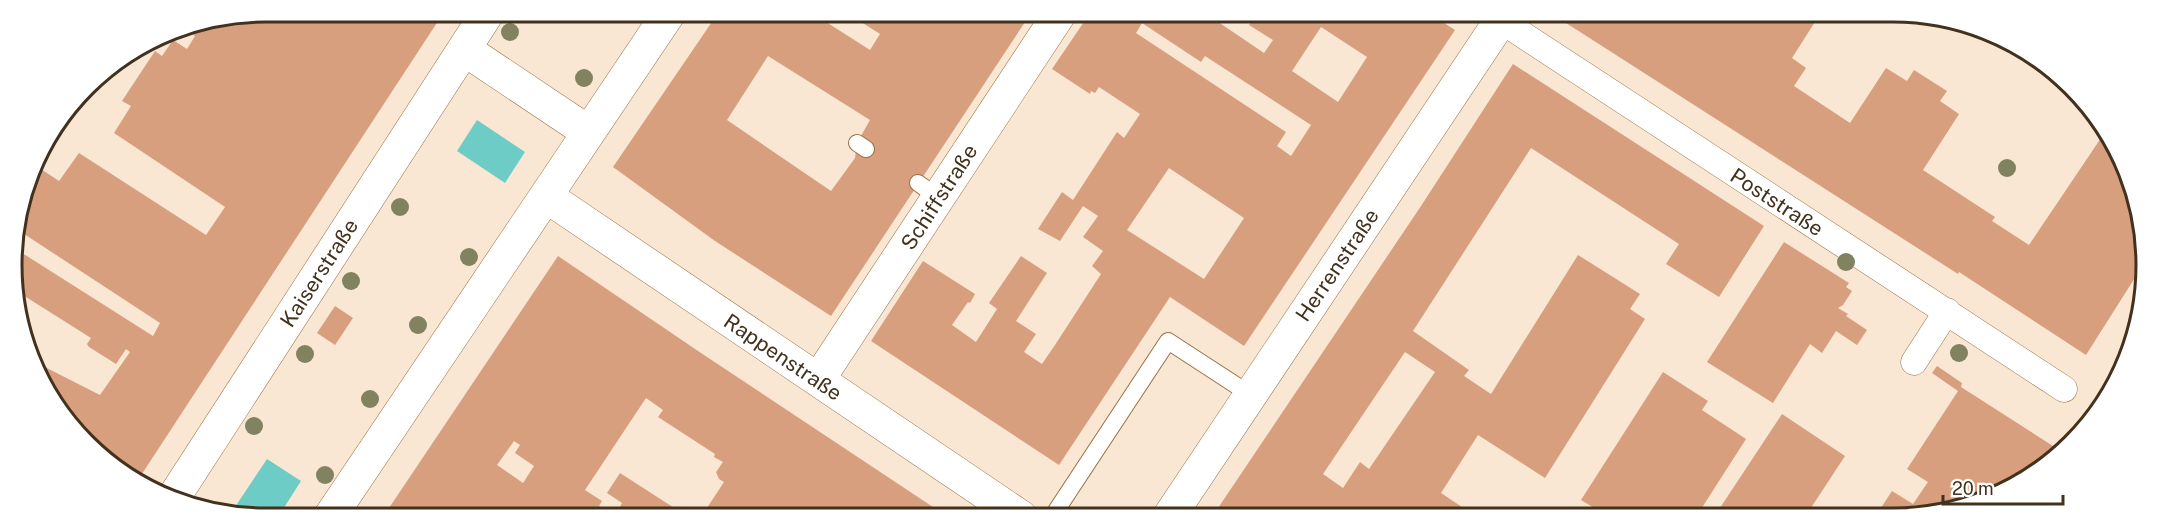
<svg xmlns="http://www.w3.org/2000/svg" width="2159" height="531" font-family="'Public Sans',sans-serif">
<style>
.water{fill:#6dccc6}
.building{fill:#d89f7f;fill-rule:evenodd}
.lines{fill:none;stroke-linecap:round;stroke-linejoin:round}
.service-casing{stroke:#997142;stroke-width:18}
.pedestrian-casing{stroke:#997142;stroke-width:27}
.minor-casing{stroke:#997142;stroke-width:34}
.service{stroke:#fff;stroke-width:16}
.pedestrian{stroke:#fff;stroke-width:26}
.minor{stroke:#fff;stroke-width:33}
.tree{fill:#808260}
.labels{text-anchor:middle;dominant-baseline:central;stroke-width:4.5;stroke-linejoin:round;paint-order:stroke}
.street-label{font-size:21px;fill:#42311d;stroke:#fff}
.rim{fill:none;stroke:#42311d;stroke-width:3}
</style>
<rect width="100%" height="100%" fill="#f9e7d3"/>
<!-- water -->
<path class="water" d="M 477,120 L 525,152 L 505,183 L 457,151 Z
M 267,459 L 301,481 L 278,517 L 242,517 L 233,510 Z"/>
<!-- building -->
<path class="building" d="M 266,12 L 444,12 L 136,483 L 65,420 L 33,361 L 100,395 L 130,352 L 126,349 L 116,364 L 89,347 L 87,344 L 91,338 L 18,292 L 14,259 L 19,251 L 153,336 L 160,323 L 18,230 L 35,165 L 59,181 L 79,153 L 206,235 L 225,207 L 114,133 L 131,106 L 122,101 L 155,51 L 162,56 L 173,40 L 187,49 L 195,36 L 183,28 Z
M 718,13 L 828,13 L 823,20 L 870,50 L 880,34 L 847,13 L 1031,13 L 831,316 L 715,241 L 613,167 ZM 768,56 L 870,120 L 857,143 L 855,158 L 831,191 L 727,120 Z
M 1090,13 L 1205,13 L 1264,53 L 1273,40 L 1249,25 L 1257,13 L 1430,14 L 1455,30 L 1244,346 L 1170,297 L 1059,465 L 871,341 L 923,261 L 975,294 L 970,303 L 968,302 L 952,325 L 976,342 L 997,309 L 989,303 L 1021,256 L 1047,273 L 1016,321 L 1036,334 L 1024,352 L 1042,364 L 1055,345 L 1101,274 L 1092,266 L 1103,251 L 1083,237 L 1098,216 L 1083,206 L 1060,241 L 1038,229 L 1062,192 L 1073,200 L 1117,132 L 1124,138 L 1140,114 L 1099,87 L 1095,93 L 1091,91 L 1090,94 L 1052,69 ZM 1142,23 L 1201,62 L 1205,56 L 1311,125 L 1291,156 L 1277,146 L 1286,132 L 1136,33 ZM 1321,27 L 1367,57 L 1338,102 L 1292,71 ZM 1169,168 L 1244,218 L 1204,279 L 1127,230 Z
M 1552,14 L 1820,14 L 1792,58 L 1806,68 L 1794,86 L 1850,123 L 1886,68 L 1907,81 L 1914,70 L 1947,91 L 1940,101 L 1959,114 L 1923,170 L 1995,217 L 1992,221 L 2029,245 L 2105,132 L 2138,200 L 2143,265 L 2086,355 L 1959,272 L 1958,274 Z
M 1513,64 L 1764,226 L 1719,297 L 1666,264 L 1679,244 L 1531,148 L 1413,331 L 1469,370 L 1464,376 L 1491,394 L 1578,255 L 1640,294 L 1630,309 L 1645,319 L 1545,478 L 1478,435 L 1441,493 L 1477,517 L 1212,517 L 1421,206 ZM 1405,352 L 1435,372 L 1369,469 L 1360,462 L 1343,488 L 1323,474 Z
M 1784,242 L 1849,283 L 1846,287 L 1852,291 L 1843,305 L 1838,308 L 1848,314 L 1846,316 L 1867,330 L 1857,345 L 1836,331 L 1822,353 L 1810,344 L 1773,403 L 1707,362 Z
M 558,256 L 701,353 L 948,517 L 800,517 L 788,508 L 783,517 L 701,517 L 724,482 L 719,479 L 716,472 L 723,462 L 714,457 L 715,454 L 658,417 L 663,410 L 646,398 L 585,490 L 602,501 L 599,506 L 615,516 L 622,503 L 607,493 L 620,473 L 679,511 L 676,517 L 383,517 ZM 514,441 L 520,445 L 515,453 L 534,466 L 523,483 L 497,465 Z
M 335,306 L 353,318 L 335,345 L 317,333 Z
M 1937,366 L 1962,383 L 1961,387 L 2056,448 L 2046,464 L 2005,493 L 1926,517 L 1875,517 L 1892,491 L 1913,504 L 1928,482 L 1907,469 L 1958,391 L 1932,373 Z
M 1663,372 L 1708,401 L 1702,410 L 1746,439 L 1696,517 L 1602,517 L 1604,514 L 1581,500 Z
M 1782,414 L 1845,456 L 1805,517 L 1714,517 Z"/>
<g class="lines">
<!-- service casing -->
<g class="service-casing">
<path id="service" d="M 2016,45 L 2030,55
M 857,143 L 866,149
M 918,183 L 939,198
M 1052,517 L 1168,341 L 1251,395"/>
</g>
<!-- pedestrian casing -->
<g class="pedestrian-casing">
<path id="pedestrian" d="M 1491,14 L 2064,389
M 1914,362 L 1947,311"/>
</g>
<!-- minor casing -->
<g class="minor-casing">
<path id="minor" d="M 464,49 L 588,132
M 546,196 L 1021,517
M 818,380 L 1060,13
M 174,497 L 488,12
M 330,517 L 669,13
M 1169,517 L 1505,14"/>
</g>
<!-- service -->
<use href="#service" class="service"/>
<!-- pedestrian -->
<use href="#pedestrian" class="pedestrian"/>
<!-- minor -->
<use href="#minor" class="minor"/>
</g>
<!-- trees -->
<g class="tree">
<circle cx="510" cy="32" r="9"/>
<circle cx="584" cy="78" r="9"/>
<circle cx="2007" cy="168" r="9"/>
<circle cx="400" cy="207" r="9"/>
<circle cx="469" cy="257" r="9"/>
<circle cx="1846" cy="262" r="9"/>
<circle cx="351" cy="281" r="9"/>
<circle cx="418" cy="325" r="9"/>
<circle cx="1959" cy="353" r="9"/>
<circle cx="305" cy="354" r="9"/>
<circle cx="370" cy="399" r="9"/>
<circle cx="254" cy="426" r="9"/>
<circle cx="325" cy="475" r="9"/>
</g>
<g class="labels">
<!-- street labels -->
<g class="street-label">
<text transform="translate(939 197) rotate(-57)">Schiffstraße</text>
<text transform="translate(1777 202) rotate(33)">Poststraße</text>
<text transform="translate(1337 265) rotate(-56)">Herrenstraße</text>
<text transform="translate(319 273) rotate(-57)">Kaiserstraße</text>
<text transform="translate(783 357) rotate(34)">Rappenstraße</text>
</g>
</g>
<!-- crop -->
<path d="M0 0H2159V531H0ZM265 22H1893A243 243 0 0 1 2136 265V265A243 243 0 0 1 1893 508H265A243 243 0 0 1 22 265V265A243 243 0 0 1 265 22Z" fill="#fff" fill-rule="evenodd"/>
<path class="rim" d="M265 22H1893A243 243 0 0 1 2136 265V265A243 243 0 0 1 1893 508H265A243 243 0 0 1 22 265V265A243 243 0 0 1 265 22Z"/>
<!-- scale -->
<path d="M1943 495v9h120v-9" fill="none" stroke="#42311d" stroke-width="3"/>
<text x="1952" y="495" font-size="18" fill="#42311d" stroke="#ffffff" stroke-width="4.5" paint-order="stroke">20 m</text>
</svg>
